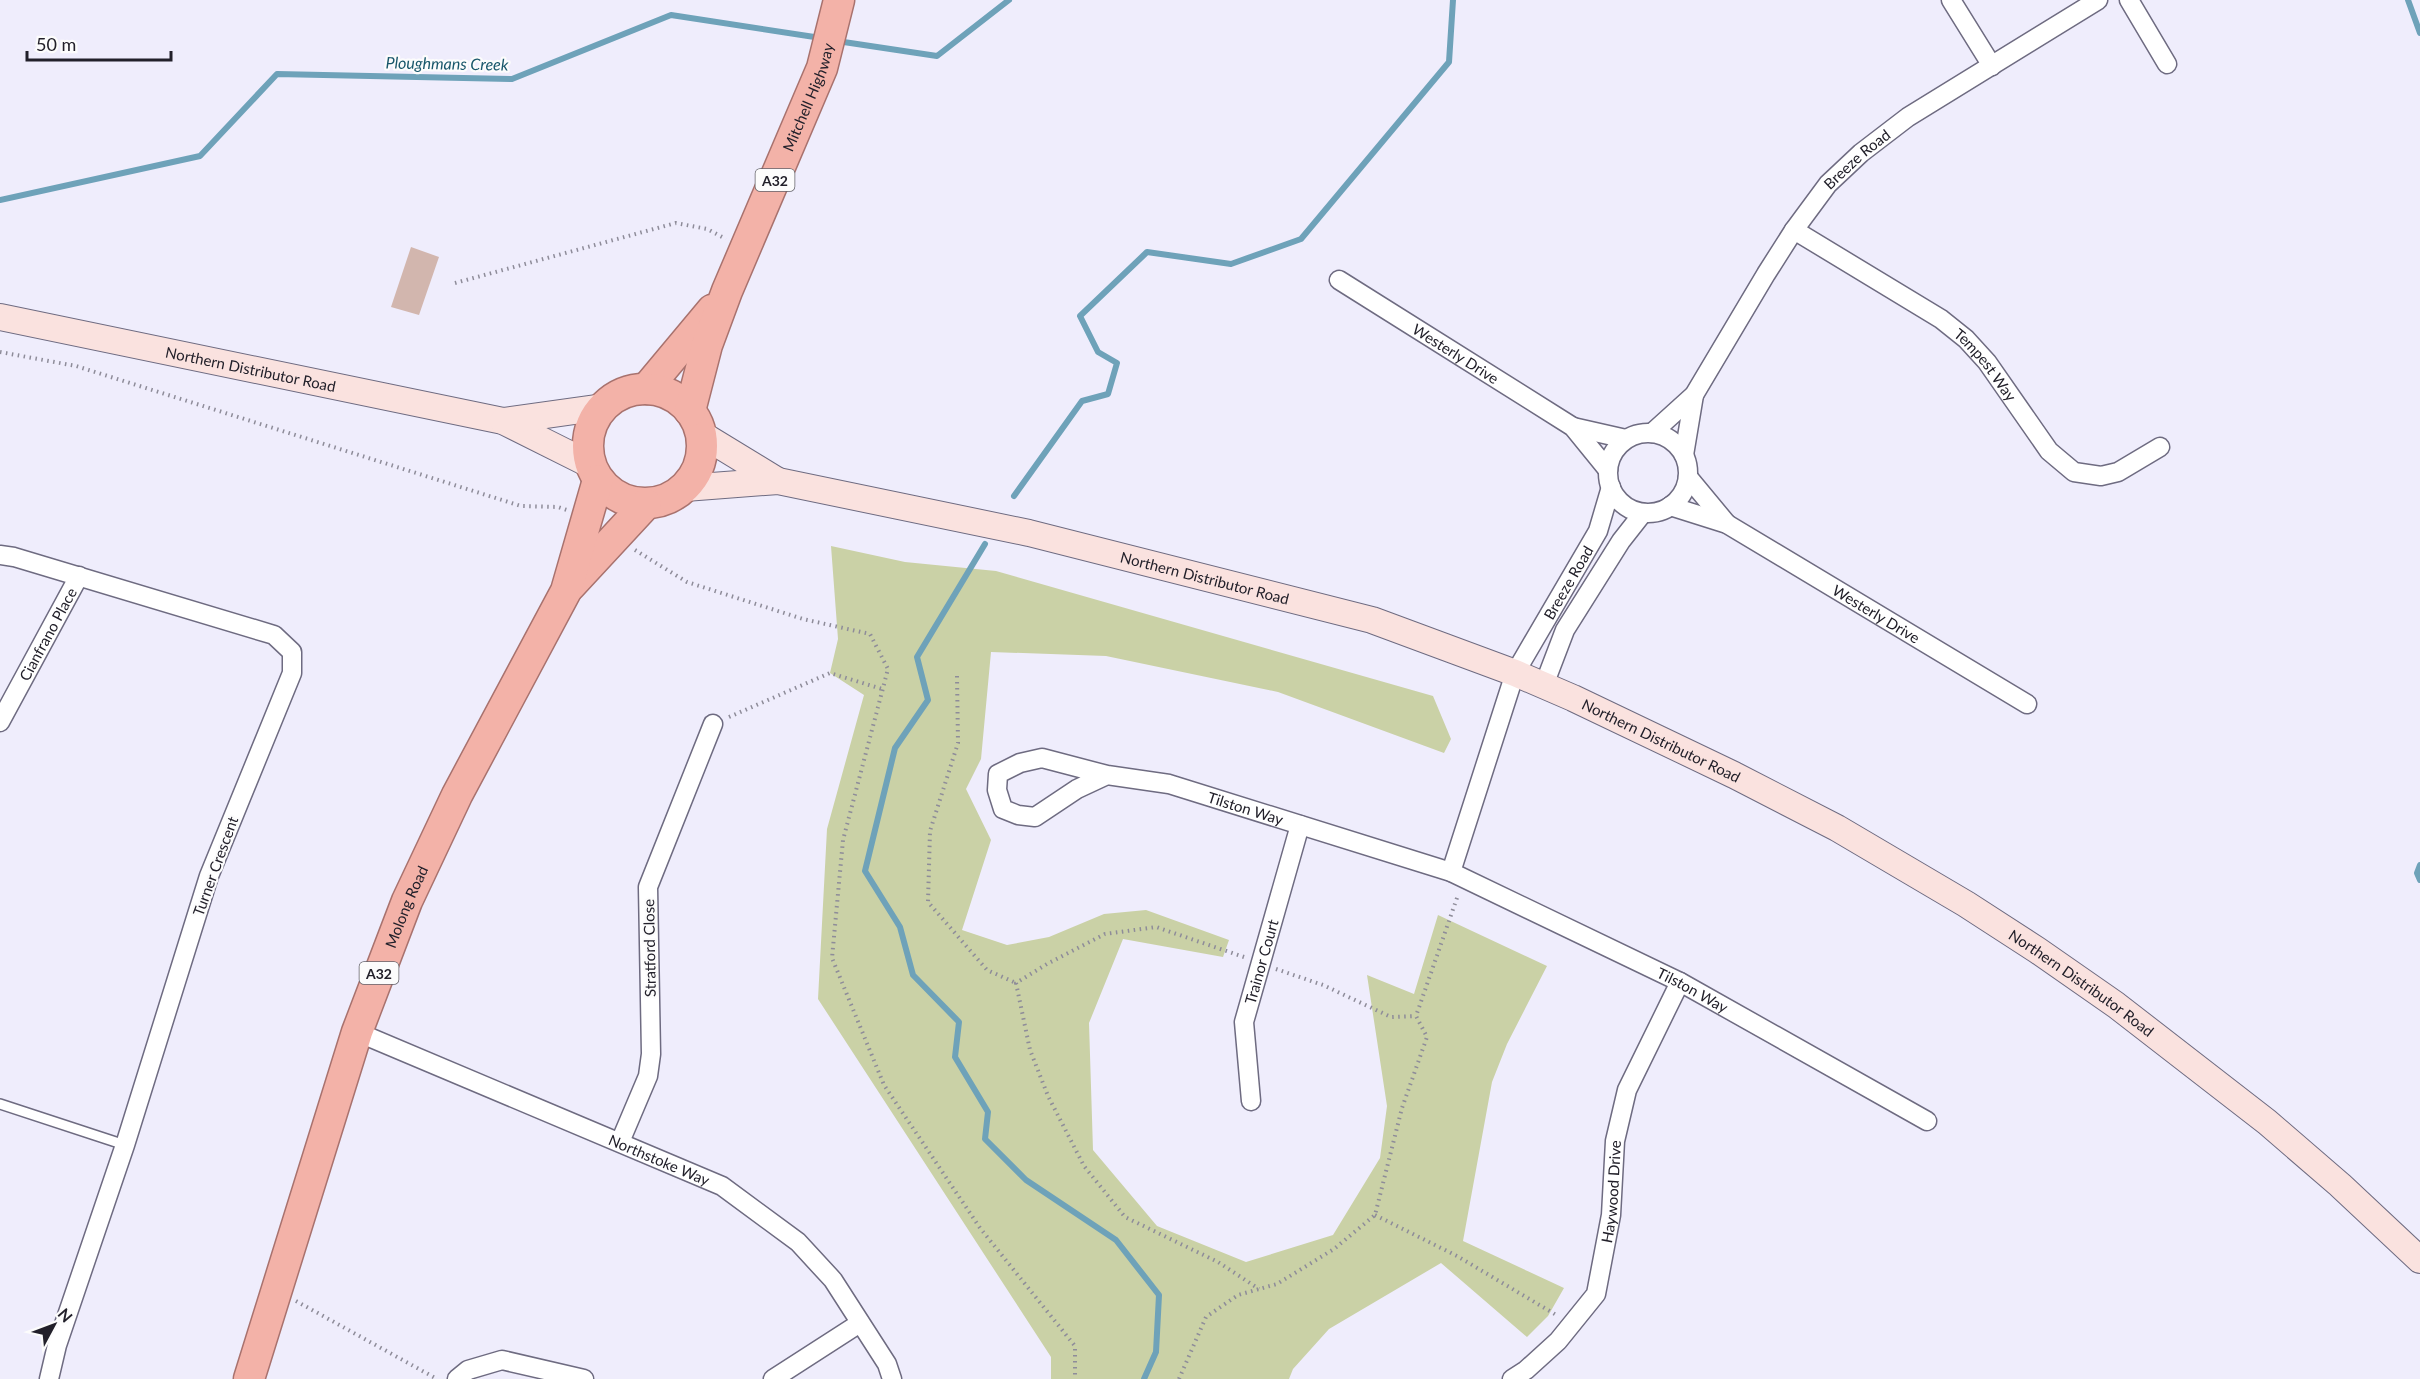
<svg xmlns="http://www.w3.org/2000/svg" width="2420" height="1379" font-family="Lato,sans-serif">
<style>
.green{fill:#cad1a6}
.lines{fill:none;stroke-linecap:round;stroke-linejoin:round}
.stream{stroke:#6ea2b9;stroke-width:6}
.building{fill:#d2b6ae}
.service-casing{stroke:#6e6b81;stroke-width:12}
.minor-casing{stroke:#6e6b81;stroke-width:21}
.secondary-casing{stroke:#6e6b81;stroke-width:28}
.trunk-casing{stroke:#a8726e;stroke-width:33}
.path{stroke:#8e8c99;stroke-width:4;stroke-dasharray:1.5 4.5;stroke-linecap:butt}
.service{stroke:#fff;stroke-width:9}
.minor{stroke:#fff;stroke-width:18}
.secondary{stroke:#fae2df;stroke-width:26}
.trunk{stroke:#f3b2a8;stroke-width:30}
.labels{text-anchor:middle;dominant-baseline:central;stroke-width:4.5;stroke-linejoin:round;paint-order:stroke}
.shield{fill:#fcfcfc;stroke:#636269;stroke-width:1.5}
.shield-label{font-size:14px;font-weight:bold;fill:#22202a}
.street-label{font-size:15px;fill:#22202a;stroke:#fcfcfc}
.water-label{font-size:16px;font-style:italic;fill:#19576b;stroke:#fcfcfc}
</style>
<rect width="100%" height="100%" fill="#efedfc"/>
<!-- green -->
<path class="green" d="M 831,546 L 905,562 L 996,571 L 1433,696 L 1451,739 L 1444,753 L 1278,692 L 1106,656 L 991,652 L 981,759 L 966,789 L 991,840 L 962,930 L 1007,945 L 1049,937 L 1104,914 L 1146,910 L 1229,940 L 1223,957 L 1123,939 L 1089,1023 L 1093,1150 L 1157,1226 L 1246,1262 L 1333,1235 L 1380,1158 L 1387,1106 L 1367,975 L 1414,994 L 1438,915 L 1547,966 L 1507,1044 L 1492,1082 L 1463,1241 L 1564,1288 L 1548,1316 L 1527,1337 L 1441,1263 L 1329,1329 L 1293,1369 L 1289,1379 L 1051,1379 L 1051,1357 L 818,999 L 827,829 L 864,695 L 830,673 L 838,639 Z"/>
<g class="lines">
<!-- stream -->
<path class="stream" d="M 2408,0 L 2420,33
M 837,41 L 937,56 L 1009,0
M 0,200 L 200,156 L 277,74 L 512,79 L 671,15 L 821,38
M 1014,496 L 1082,401 L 1108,394 L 1117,363 L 1098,352 L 1080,316 L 1147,252 L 1231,264 L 1301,239 L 1449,62 L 1453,0
M 985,544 L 917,657 L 928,700 L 895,748 L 865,871 L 900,927 L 913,975 L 959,1022 L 955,1057 L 988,1112 L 985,1139 L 1026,1180 L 1116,1240 L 1159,1295 L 1156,1352 L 1144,1379
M 2420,865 L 2417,873 L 2420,880"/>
</g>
<!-- building -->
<path class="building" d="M 411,247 L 439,257 L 419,315 L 391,307 Z"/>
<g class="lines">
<!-- service casing -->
<g class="service-casing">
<path id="service" d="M 0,1104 L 125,1145"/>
</g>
<!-- minor casing -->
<g class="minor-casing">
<g id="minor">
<path d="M 1951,0 L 1992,66"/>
<path d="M 2129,0 L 2167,64"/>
<path id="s1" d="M 1794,230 L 1941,319 L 1966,339 L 1987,362 L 2049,451 L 2074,472 L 2101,476 L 2118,472 L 2160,447"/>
<path id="s2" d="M 1339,280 L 1573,427 L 1608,470"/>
<path d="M 1573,427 L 1626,439"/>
<path id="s3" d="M 1652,433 L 1694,395 L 1766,274 L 1794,230 L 1828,184 L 1861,153 L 1908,117 L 2098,0"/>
<circle cx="1648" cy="473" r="40"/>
<path d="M 1684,455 L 1694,395"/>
<path d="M 1688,477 L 1727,524"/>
<path id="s4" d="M 1670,506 L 1727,524 L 2027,704"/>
<path d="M 0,555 L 14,557 L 274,635 L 292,652 L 292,673 L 209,876 L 125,1145 L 57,1345 L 49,1379"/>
<path d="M 1544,685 L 1565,630 L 1621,541 L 1643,513"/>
<path id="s5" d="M 0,722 L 79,576"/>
<path id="s6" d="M 1107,775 L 1077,789 L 1035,817 L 1018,815 L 1003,809 L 997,790 L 998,774 L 1020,763 L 1042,758 L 1107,775 L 1169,784 L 1451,872 L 1680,982 L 1927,1121"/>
<path id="s7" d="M 1451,872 L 1515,673 L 1598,531 L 1611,487"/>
<path id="s8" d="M 357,1032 L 722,1186 L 798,1242 L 833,1280 L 887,1364 L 892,1379"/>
<path id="s9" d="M 1251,1101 L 1244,1022 L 1300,825"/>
<path d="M 620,1142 L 648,1076 L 651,1054 L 648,887 L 713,724"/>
<path d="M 457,1379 L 468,1370 L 502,1360 L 584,1379"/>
<path d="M 773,1379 L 860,1323"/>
<path id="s10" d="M 1512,1379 L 1526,1370 L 1558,1341 L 1596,1294 L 1611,1215 L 1615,1141 L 1627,1090 L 1680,982"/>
</g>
</g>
<!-- secondary casing -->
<g class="secondary-casing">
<g id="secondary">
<path id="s11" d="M 0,317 L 503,421 L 591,465"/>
<path d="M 503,421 L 603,407"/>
<path d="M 701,434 L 778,481"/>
<path id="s12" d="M 685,488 L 778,481 L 1029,533 L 1372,620 L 1515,673 L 1573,698 L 1734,775 L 1837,828 L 1966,904 L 2037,950 L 2116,1005 L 2267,1122 L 2340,1185 L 2420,1260"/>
</g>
</g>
<!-- trunk casing -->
<g class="trunk-casing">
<g id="trunk">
<path d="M 646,389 L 712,310"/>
<circle cx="645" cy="446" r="57"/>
<path id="s13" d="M 690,411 L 707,345 L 727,291 L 822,68 L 839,0"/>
<path d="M 570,586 L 646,504"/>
<path id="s14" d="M 249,1379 L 357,1032 L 407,901 L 457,795 L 566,591 L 598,480"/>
</g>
</g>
<!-- path -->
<path class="path" d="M 455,283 L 676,223 L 707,229 L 726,239
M 0,352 L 76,366 L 521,506 L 558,507 L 567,510
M 635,550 L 687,582 L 803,619 L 870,634 L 888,669 L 843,840 L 832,958 L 884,1085 L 980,1228 L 1075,1346 L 1075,1379
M 957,676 L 958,743 L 930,831 L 928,902 L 987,970 L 1016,983
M 729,717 L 830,673 L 882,689
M 1244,957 L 1156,927 L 1105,934 L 1047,964 L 1016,983 L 1030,1050 L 1048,1096 L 1084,1166 L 1125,1217 L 1218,1262 L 1259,1289
M 1276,969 L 1323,985 L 1391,1017 L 1416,1016
M 1375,1215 L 1457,1256 L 1558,1316
M 296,1301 L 437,1379
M 1179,1379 L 1206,1317 L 1238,1295 L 1277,1284 L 1334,1249 L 1375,1215 L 1402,1108 L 1427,1037 L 1416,1016 L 1458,895"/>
<!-- service -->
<use href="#service" class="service"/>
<!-- minor -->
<use href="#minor" class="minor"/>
<!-- secondary -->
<use href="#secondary" class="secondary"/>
<!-- trunk -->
<use href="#trunk" class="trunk"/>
</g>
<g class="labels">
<!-- shield labels -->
<g class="shield">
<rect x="755.5" y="169" width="39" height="22" rx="4.5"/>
<rect x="359.5" y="962" width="39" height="22" rx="4.5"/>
</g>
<g class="shield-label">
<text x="775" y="180">A32</text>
<text x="379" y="973">A32</text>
</g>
<!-- street labels -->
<g class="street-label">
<text stroke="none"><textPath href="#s13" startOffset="336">Mitchell Highway</textPath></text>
<text stroke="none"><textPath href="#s3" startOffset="345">Breeze Road</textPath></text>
<text stroke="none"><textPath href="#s2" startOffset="138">Westerly Drive</textPath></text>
<text stroke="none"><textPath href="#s1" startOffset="236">Tempest Way</textPath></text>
<text stroke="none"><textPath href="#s11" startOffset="256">Northern Distributor Road</textPath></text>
<text stroke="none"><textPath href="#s12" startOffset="531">Northern Distributor Road</textPath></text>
<text stroke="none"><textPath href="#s7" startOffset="314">Breeze Road</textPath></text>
<text stroke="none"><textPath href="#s4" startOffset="234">Westerly Drive</textPath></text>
<text stroke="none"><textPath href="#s5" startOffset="100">Cianfrano Place</textPath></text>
<text stroke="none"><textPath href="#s12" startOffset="1017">Northern Distributor Road</textPath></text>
<text stroke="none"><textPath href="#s6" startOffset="410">Tilston Way</textPath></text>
<text transform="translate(215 866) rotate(-70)">Turner Crescent</text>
<text stroke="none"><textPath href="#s14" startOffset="498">Molong Road</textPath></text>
<text transform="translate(649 948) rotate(-91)">Stratford Close</text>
<text stroke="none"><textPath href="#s9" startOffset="142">Trainor Court</textPath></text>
<text stroke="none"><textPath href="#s12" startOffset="1503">Northern Distributor Road</textPath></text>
<text stroke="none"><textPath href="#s6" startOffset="894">Tilston Way</textPath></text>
<text stroke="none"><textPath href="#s8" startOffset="328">Northstoke Way</textPath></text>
<text stroke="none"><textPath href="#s10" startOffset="224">Haywood Drive</textPath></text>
</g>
<!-- water labels -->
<g class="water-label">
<text transform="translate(447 63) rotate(1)">Ploughmans Creek</text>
</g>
</g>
<!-- north arrow -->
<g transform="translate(54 1325) rotate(49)" stroke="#fcfcfc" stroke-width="4.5" paint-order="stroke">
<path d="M0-4.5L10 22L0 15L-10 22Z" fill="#22202a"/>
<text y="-9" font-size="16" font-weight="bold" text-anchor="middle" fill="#22202a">N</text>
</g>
<!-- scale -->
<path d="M27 51v9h144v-9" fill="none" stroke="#22202a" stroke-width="3"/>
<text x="36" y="51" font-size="18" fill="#22202a" stroke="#fcfcfc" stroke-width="4.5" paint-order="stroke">50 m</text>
</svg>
